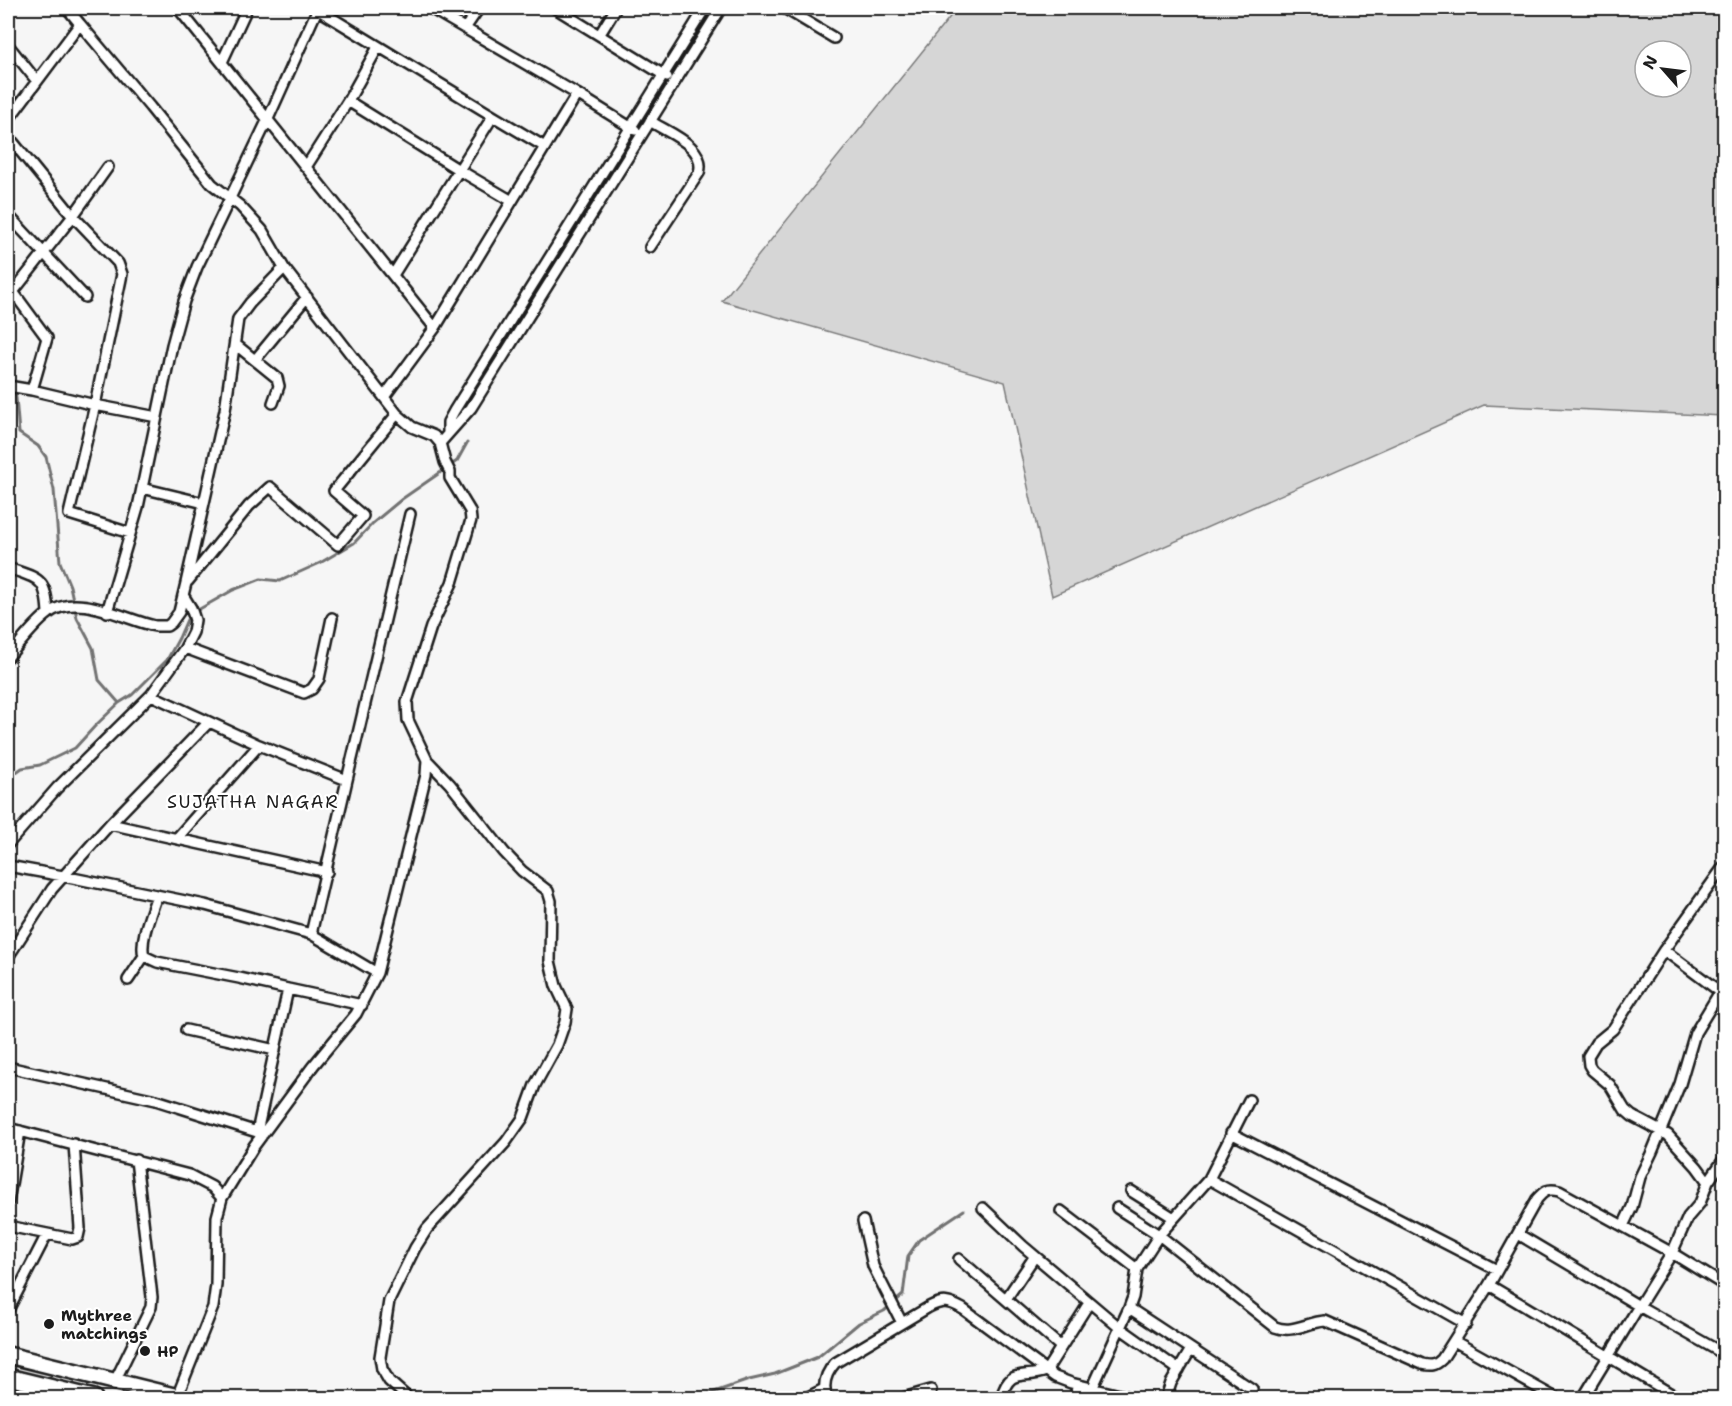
<svg xmlns="http://www.w3.org/2000/svg" width="1732" height="1406" font-family="'Shantell Sans',sans-serif">
<style>
.green{fill:#d6d6d6;stroke:#797979;stroke-width:1.5;fill-rule:evenodd}
.lines{fill:none;stroke-linecap:round;stroke-linejoin:round}
.stream{stroke:#727272;stroke-width:3}
.street-casing{stroke:#1c1c1c;stroke-width:14}
.primary-casing{stroke:#1c1c1c;stroke-width:20}
.street{stroke:#fff;stroke-width:9}
.primary{stroke:#fff;stroke-width:15}
.poi-dot{fill:#1c1c1c;stroke:#fff;stroke-width:2}
.labels{text-anchor:middle;dominant-baseline:central;stroke-width:4.5;stroke-linejoin:round;paint-order:stroke}
.poi-label{font-size:16px;font-weight:bold;fill:#1c1c1c;stroke:#fff;text-anchor:start}
.neighbourhood-label{font-size:18px;letter-spacing:1.5px;fill:#1c1c1c;stroke:#fff}
</style>
<rect width="100%" height="100%" fill="#f6f6f6"/>
<filter id="ink" filterUnits="userSpaceOnUse"><feTurbulence type="fractalNoise" baseFrequency=".0167" numOctaves="2"/><feDisplacementMap in="SourceGraphic" scale="12" xChannelSelector="R" yChannelSelector="G"/><feConvolveMatrix kernelMatrix="1 2 1 2 8 2 1 2 1" color-interpolation-filters="sRGB"/></filter>
<g filter="url(#ink)">
<!-- green -->
<path class="green" d="M 957,8 L 1724,8 L 1724,416 L 1484,405 L 1052,596 L 1005,382 L 722,301 ZM 1645,51 L 1681,51 L 1681,87 L 1645,87 Z"/>
<g class="lines">
<!-- stream -->
<path class="stream" d="M 8,364 L 16,398 L 19,433 L 38,446 L 46,457 L 54,490 L 60,562 L 70,586 L 77,618 L 93,648 L 99,680 L 119,703
M 8,778 L 22,768 L 40,765 L 75,748 L 96,725 L 119,703 L 132,695 L 167,660 L 179,638 L 189,615 L 233,590 L 261,579 L 280,581 L 320,563 L 354,543 L 373,523 L 402,499 L 457,461 L 467,443
M 697,1398 L 749,1380 L 775,1374 L 818,1357 L 859,1323 L 884,1311 L 903,1295 L 908,1256 L 919,1240 L 964,1210"/>
<!-- street casing -->
<g class="street-casing">
<path id="street" d="M 67,8 L 80,24
M 178,8 L 435,328
M 430,8 L 577,94
M 555,8 L 667,77
M 784,8 L 834,38
M 317,9 L 493,116
M 466,27 L 479,8
M 600,34 L 616,8
M 8,45 L 36,80
M 222,62 L 247,8
M 348,101 L 459,170 L 493,116 L 545,147
M 8,120 L 80,24 L 150,107 L 212,184 L 240,206 L 262,230 L 284,268 L 397,414 L 412,427 L 434,436 L 440,443 L 445,462 L 450,472 L 450,478 L 470,511 L 471,520 L 452,583 L 431,627 L 407,702 L 408,720 L 427,760 L 426,775 L 377,973 L 311,934 L 205,905 L 63,876 L 8,866
M 650,121 C 668,133 707,146 699,173 L 650,247
M 8,136 L 73,216 L 118,263 L 122,274 L 95,405 L 32,390 L 8,386
M 306,167 L 348,101 L 378,47
M 8,215 L 85,297
M 393,275 L 459,170 L 512,201
M 8,285 L 47,338 L 32,390
M 13,292 L 73,216 L 108,167
M 235,344 L 277,378 L 279,386 L 273,403
M 255,360 L 307,297
M 384,397 L 435,328 L 577,94 L 635,130
M 448,434 L 448,422 L 454,411 L 705,8
M 440,443 L 471,408 L 721,8
M 142,488 L 204,503
M 130,533 L 69,514 L 95,405 L 157,417
M 8,568 C 39,579 46,577 48,613
M 188,581 L 249,506 L 270,487 L 338,545 L 363,516 L 334,491 L 397,414
M 107,612 L 138,507 L 172,345 L 184,301 L 197,267 L 268,119 L 318,8
M 185,648 L 304,693 L 312,689 L 319,679 L 332,618
M 8,657 C 21,642 34,624 49,613 C 77,591 125,620 155,626 L 167,626 L 171,623 L 179,612 L 186,583 L 225,410 L 238,319 L 250,303 L 284,268
M 151,695 L 259,745 L 347,780 L 311,934
M 347,780 L 410,514
M 110,824 L 327,872
M 177,838 L 259,745
M 8,844 L 57,788 L 151,695 L 185,648 L 193,632 L 195,620 L 191,608 L 183,595
M 157,895 C 152,911 139,940 144,956 L 157,962 L 239,978 L 288,989 L 257,1132 L 263,1134
M 1664,950 L 1723,994
M 8,957 L 52,889 L 110,824 L 209,722
M 128,980 L 144,956
M 288,989 L 362,1005
M 186,1030 L 275,1050
M 8,1067 L 156,1100 L 257,1132
M 8,1128 L 189,1175 L 212,1187 L 222,1198
M 1231,1133 L 1497,1270
M 1209,1179 L 1466,1324
M 1708,1182 L 1697,1167 L 1668,1135 L 1632,1116 L 1625,1110 L 1610,1085 L 1592,1070 L 1589,1065 L 1588,1056 L 1596,1043 L 1613,1029 L 1664,950 L 1724,866
M 1131,1191 L 1174,1218
M 8,1202 L 20,1131
M 983,1208 L 1023,1246 L 1120,1328 L 1179,1370
M 1117,1208 L 1159,1235 L 1275,1327 C 1293,1334 1307,1322 1325,1321 L 1422,1364 C 1431,1366 1435,1366 1442,1359 L 1489,1285
M 1061,1211 L 1137,1269
M 863,1221 L 873,1266 L 902,1323
M 8,1226 L 72,1239 L 78,1237 L 80,1228 L 74,1144
M 1623,1226 L 1632,1207 L 1640,1177 L 1652,1152 L 1680,1084 L 1695,1033 L 1724,985
M 1518,1234 L 1639,1306 L 1672,1253 L 1688,1217 L 1700,1203 L 1708,1182 L 1724,1159
M 959,1259 L 1061,1347
M 1006,1299 L 1035,1256
M 1129,1308 L 1252,1389
M 8,1310 L 47,1234
M 1454,1341 L 1556,1398
M 115,1381 L 151,1307 L 152,1297 L 136,1160
M 1092,1389 L 1129,1308 L 1133,1297 L 1137,1269 L 1159,1235 L 1209,1179 L 1249,1100
M 177,1397 L 213,1307 L 216,1285 L 217,1217 L 222,1198 L 254,1146 L 313,1066 L 356,1014 L 377,973
M 408,1398 L 389,1381 L 382,1369 L 380,1357 L 389,1301 L 415,1248 L 427,1229 L 506,1142 L 523,1118 L 535,1085 L 557,1045 L 565,1022 L 567,1009 L 556,986 L 550,961 L 551,901 L 548,891 L 522,871 L 504,852 L 450,784 L 427,760
M 806,1398 L 824,1389
M 827,1398 C 822,1385 825,1374 835,1363 L 929,1307 C 943,1300 949,1301 963,1309 L 1055,1377 L 1071,1383 L 1132,1398
M 903,1398 L 931,1390
M 1001,1398 C 1010,1366 1022,1380 1046,1371 L 1089,1303
M 1074,1398 L 1078,1385
M 1166,1398 L 1171,1383 L 1191,1349
M 1583,1398 L 1639,1306 L 1724,1354
M 1678,1398 L 1489,1285 L 1537,1199 C 1544,1191 1548,1188 1559,1191 L 1672,1253 L 1724,1285
M 1723,1398 L 1724,1397"/>
</g>
<!-- primary casing -->
<g class="primary-casing">
<path id="primary" d="M 8,1355 L 182,1398
M 8,1377 L 94,1398"/>
</g>
<!-- street -->
<use href="#street" class="street"/>
<!-- primary -->
<use href="#primary" class="primary"/>
</g>
</g>
<!-- markers -->
<g class="poi-dot">
<circle cx="49" cy="1324" r="6"/>
<circle cx="145" cy="1351" r="6"/>
</g>
<g class="labels">
<!-- poi labels -->
<g class="poi-label">
<text x="61" y="1315">Mythree<tspan x="61" dy="18">matchings</tspan></text>
<text x="157" y="1351">HP</text>
</g>
<!-- neighbourhood labels -->
<g class="neighbourhood-label">
<text x="253" y="802">SUJATHA NAGAR</text>
</g>
</g>
<!-- margin -->
<rect width="1732" height="1406" fill="none" stroke="#fff" stroke-width="30"/>
<rect x="15" y="15" width="1702" height="1376" fill="none" stroke="#1c1c1c" stroke-width="2" filter="url(#ink)"/>
<!-- north arrow -->
<g transform="translate(1663 69) rotate(298)"><circle r="28" fill="#ffffff" stroke="#a4a4a4" stroke-width="1.5"/>
<path d="M0-4.5L10 22L0 15L-10 22Z" fill="#1c1c1c"/>
<text y="-9" font-size="16" font-weight="bold" text-anchor="middle" fill="#1c1c1c">N</text>
</g>
</svg>
